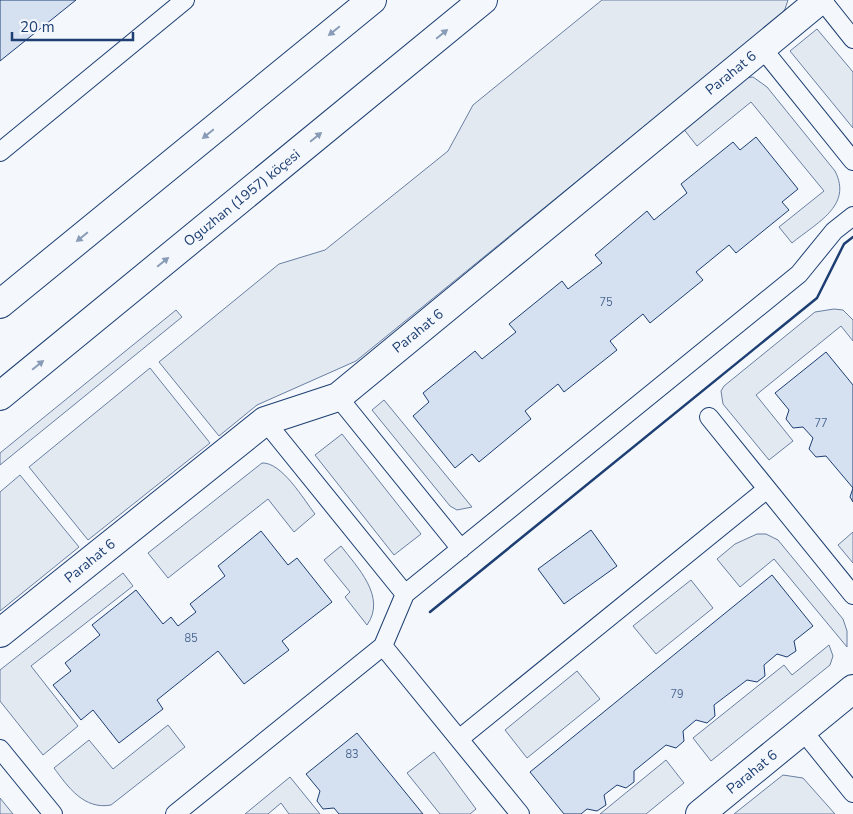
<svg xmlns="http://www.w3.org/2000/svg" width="853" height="814" font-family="'Nunito Sans',sans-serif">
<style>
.green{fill:#e3e9f0;stroke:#687fa3}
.building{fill:#d5e0f0;stroke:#1d3f73}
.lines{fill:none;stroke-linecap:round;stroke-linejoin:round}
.lane-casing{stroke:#1d3f73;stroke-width:20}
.street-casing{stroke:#1d3f73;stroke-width:30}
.secondary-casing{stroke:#1d3f73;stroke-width:30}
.lane{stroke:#f4f7fb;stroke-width:18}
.street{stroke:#f4f7fb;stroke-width:28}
.secondary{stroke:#f4f7fb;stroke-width:28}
.wall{stroke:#1d3f73;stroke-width:2.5}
.oneway{fill:#889bb7}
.labels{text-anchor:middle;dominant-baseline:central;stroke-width:4;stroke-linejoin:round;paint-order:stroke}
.number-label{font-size:11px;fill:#4b6792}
.street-label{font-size:14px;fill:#1d3f73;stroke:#f4f7fb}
</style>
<rect width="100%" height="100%" fill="#f4f7fb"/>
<!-- green -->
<path class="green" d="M 602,0 L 788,0 L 785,9 L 781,15 L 356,361 L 257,405 L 219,436 L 159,362 L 279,264 L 325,250 L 448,151 L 473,105 Z
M 817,29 L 853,72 L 853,128 L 790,51 Z
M 753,77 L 767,87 L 835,171 C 853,206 816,223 792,243 L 779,227 L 824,191 L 751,102 L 697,146 L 682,127 L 745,78 Z
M 834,309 L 843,310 L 853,320 L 853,341 L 841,326 L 756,395 L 793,441 L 769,460 L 723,404 L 721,391 L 724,386 L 815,312 Z
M 176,310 L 182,317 L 0,465 L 0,453 Z
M 150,368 L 210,443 L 88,540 L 29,467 Z
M 384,400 L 472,507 L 457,510 L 450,506 L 372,410 Z
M 342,434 L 421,534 L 394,555 L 315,455 Z
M 262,463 C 282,462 304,500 315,514 L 294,532 L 268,499 L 168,578 L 148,553 Z
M 20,475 L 79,547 L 0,611 L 0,492 Z
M 853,532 L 853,563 L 838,545 Z
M 757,534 L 766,534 L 778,540 L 843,619 L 847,631 L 847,647 L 774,559 L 740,587 L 717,559 L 735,544 Z
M 341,546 C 357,567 387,597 367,625 L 345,597 L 350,592 L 324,560 Z
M 123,573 L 133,586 L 31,666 L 78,726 L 43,755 L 0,701 L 0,670 Z
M 691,580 L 713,608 L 656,654 L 633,626 Z
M 829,645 L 833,656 L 830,665 L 711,761 L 693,738 L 784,665 L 792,675 Z
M 577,671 L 600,699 L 527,758 L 505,730 Z
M 168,725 L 185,747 L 111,805 C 84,810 68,787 54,768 L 89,740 L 113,769 Z
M 434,752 L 476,809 L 470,814 L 440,814 L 407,773 Z
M 666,760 L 684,783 L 646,814 L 600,814 Z
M 783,775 L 803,778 L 835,814 L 734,814 Z
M 290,777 L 320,814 L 289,814 L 281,803 L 268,814 L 245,814 Z
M 0,798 L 13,814 L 0,814 Z"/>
<!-- building -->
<path class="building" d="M 0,0 L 76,0 L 0,61 Z
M 756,137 L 798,189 L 782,202 L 789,210 L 736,253 L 729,245 L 696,272 L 703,280 L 650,323 L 643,314 L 610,341 L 617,350 L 564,392 L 558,384 L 525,411 L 531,419 L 479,462 L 472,454 L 455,468 L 413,416 L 429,402 L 423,393 L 475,351 L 482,359 L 516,332 L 509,324 L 562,281 L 568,289 L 602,263 L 595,255 L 647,211 L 654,220 L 687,193 L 681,184 L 733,142 L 740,150 Z
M 826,352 L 853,385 L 853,502 L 850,497 L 853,488 L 826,456 L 816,457 L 809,449 L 813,438 L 803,427 L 793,428 L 786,419 L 789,410 L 775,393 Z
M 591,530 L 617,566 L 564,604 L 538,569 Z
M 261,531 L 288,565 L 297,558 L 332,602 L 282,641 L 289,650 L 244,684 L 218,651 L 157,700 L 163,709 L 119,743 L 93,710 L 81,720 L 53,685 L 71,671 L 65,663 L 100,635 L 92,625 L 136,590 L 163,624 L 171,617 L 178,626 L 196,612 L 190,604 L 225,576 L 218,566 Z
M 772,575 L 813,626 L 794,641 L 796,651 L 787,657 L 777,654 L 764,665 L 765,676 L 757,682 L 747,680 L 714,705 L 715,716 L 707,723 L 696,720 L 683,731 L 684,741 L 676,748 L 666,745 L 634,771 L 634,782 L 626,788 L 617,785 L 604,795 L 606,805 L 597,811 L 587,809 L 581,814 L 564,814 L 530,772 Z
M 357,733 L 423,814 L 339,814 L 334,808 L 323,809 L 317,801 L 320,791 L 306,774 Z"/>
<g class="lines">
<!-- lane casing -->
<g class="lane-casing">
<path id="lane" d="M 822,0 L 853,39
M 762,48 L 853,161
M 0,152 L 185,0
M 338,397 L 461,549
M 709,417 L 853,595
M 265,421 L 405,594
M 383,646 L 520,814
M 803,731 L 853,793
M 459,739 L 767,489
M 0,749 L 53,814
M 175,814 L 383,646 L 405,594 L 799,274 L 834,231 L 853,216"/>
</g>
<!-- street casing -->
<g class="street-casing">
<path id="street" d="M 0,633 L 265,421 L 338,397 L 820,0
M 700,814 L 853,689"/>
</g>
<!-- secondary casing -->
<g class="secondary-casing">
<path id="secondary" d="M 0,304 L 372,0
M 0,396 L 483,0"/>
</g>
<!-- lane -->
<use href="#lane" class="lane"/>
<!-- street -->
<use href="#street" class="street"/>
<!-- secondary -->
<use href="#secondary" class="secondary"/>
<!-- wall -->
<path class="wall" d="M 430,612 L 817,298 L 844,244 L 853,237"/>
</g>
<!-- one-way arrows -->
<defs><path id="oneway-solid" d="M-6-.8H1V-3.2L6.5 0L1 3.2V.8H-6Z" transform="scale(1.25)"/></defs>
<g class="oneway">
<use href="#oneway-solid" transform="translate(334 31) rotate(141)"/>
<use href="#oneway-solid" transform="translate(442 34) rotate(-39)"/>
<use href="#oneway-solid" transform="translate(208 134) rotate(141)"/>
<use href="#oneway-solid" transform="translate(316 137) rotate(-39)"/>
<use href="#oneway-solid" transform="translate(82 237) rotate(141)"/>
<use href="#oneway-solid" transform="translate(163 262) rotate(-39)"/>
<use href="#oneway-solid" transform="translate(38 365) rotate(-39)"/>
</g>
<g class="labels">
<!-- number labels -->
<g class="number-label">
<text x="606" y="302">75</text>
<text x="821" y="423">77</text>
<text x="191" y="638">85</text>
<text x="677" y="694">79</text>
<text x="352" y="754">83</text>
</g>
<!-- street labels -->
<g class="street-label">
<text transform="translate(731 73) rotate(-39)">Parahat 6</text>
<text transform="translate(242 198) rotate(-39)">Oguzhan (1957) köçesi</text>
<text transform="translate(418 331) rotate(-39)">Parahat 6</text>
<text transform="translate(90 561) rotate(-39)">Parahat 6</text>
<text transform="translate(752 772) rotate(-39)">Parahat 6</text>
</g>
</g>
<!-- scale -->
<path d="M12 32v8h121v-8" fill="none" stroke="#1d3f73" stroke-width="2.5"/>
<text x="20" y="32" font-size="15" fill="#1d3f73" stroke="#f4f7fb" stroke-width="4" paint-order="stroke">20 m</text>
</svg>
